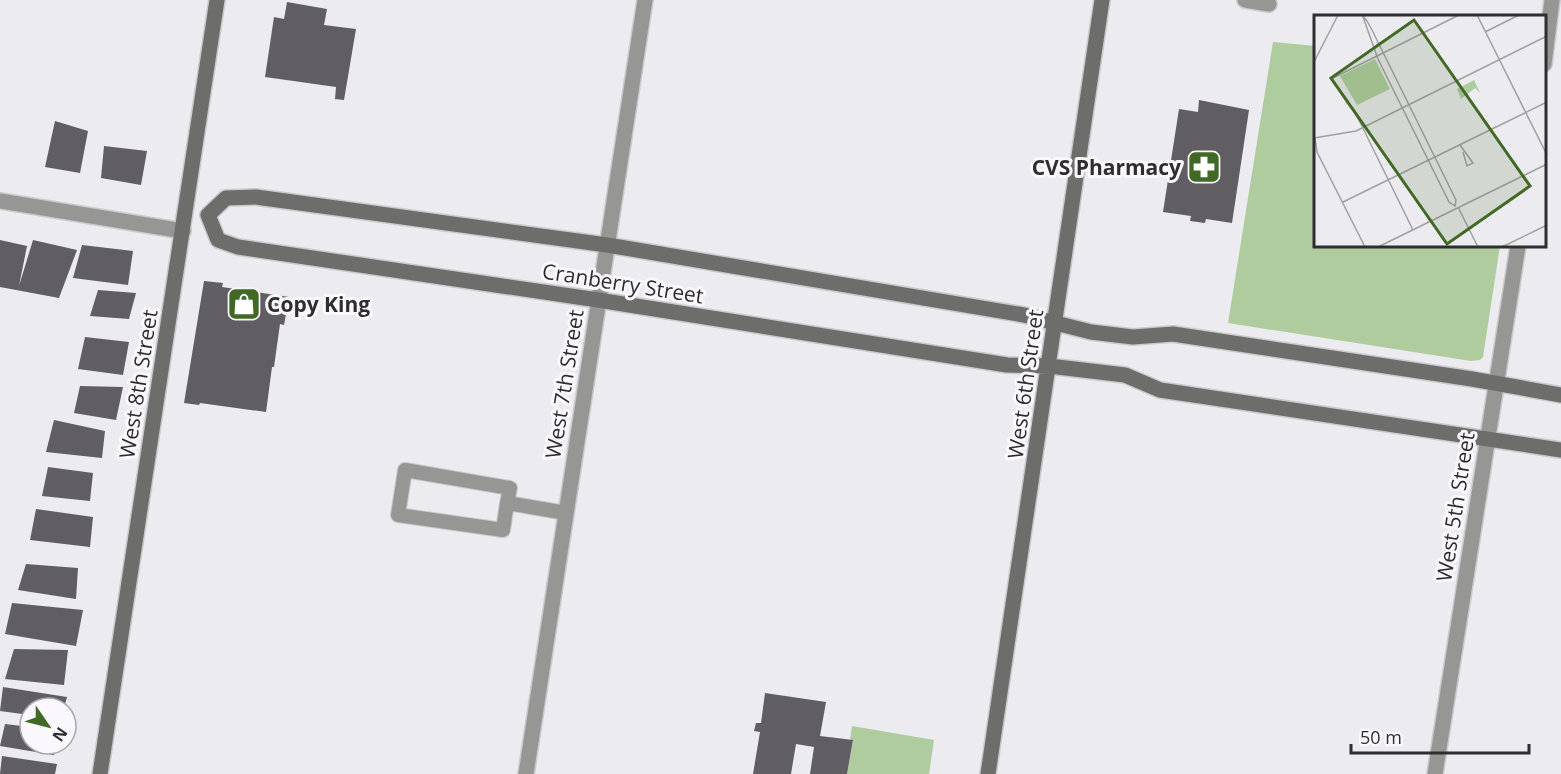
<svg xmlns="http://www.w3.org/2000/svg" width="1561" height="774" font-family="'Open Sans',sans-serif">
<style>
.green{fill:#afcc9f}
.building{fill:#605e62}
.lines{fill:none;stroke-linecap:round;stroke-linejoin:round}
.lane-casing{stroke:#cac9cc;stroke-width:16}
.street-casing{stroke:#cac9cc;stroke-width:18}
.secondary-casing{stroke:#cac9cc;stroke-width:18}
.lane{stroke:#969795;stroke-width:14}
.street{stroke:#969795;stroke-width:15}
.secondary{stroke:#6d6e6c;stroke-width:15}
.labels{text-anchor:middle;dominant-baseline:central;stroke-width:6;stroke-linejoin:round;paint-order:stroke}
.poi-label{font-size:21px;font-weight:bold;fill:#2e2d2f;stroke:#faf8fc;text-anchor:end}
.street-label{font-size:21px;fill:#2e2d2f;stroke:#faf8fc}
.inset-road{fill:none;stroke:#a09fa2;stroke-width:1.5}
.view{fill:#416925;fill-opacity:0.15;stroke:#416925;stroke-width:3}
.inset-edge{fill:none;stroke:#2e2d2f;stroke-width:3}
</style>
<rect width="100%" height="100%" fill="#ecebef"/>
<!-- green -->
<path class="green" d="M 1273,42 L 1315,46 L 1315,246 L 1500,246 L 1483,357 L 1480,360 L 1471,361 L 1228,323 Z
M 852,726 L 934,740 L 929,774 L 847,774 L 853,741 L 850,740 Z"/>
<!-- building -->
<path class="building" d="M 287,2 L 327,9 L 324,25 L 356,29 L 344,100 L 335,99 L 336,87 L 265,77 L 274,17 L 284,19 Z
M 1199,100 L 1249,110 L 1232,223 L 1206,219 L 1205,223 L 1190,221 L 1191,216 L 1163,212 L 1179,109 L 1198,112 Z
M 55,121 L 88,131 L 80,173 L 45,167 Z
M 104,146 L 147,151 L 141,185 L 101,178 Z
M 0,240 L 27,246 L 19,286 L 33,240 L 77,250 L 59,298 L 0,287 Z
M 82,245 L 133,251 L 128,285 L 73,278 Z
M 204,281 L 223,283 L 222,287 L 289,297 L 284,325 L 280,324 L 274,367 L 272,367 L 266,412 L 200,403 L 199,405 L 184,403 Z
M 98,290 L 136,293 L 129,319 L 90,316 Z
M 85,337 L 129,342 L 123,375 L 78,369 Z
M 80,386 L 123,387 L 116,420 L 74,413 Z
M 54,420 L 105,431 L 102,458 L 46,452 Z
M 48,467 L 93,473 L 90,501 L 42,496 Z
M 36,509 L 93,517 L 90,547 L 30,540 Z
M 26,564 L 78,568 L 76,599 L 18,590 Z
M 12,603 L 83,610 L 76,646 L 5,634 Z
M 14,649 L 68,650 L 64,685 L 5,679 Z
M 3,687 L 67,697 L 64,708 L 30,708 L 30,715 L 0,711 Z
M 765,693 L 826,702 L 820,736 L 853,740 L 847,774 L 810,774 L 814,747 L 796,744 L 791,774 L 753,774 L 760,732 L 754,731 L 756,723 L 761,723 Z
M 5,724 L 30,727 L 30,744 L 56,744 L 54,755 L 0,746 Z
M 2,756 L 57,764 L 55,774 L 0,774 Z"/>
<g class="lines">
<!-- lane casing -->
<g class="lane-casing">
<path id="lane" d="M 507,503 L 510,488 L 405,470 L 398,515 L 503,530 L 507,503 L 566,513"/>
</g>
<!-- street casing -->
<g class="street-casing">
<path id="street" d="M 1245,0 L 1269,4
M 1544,64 L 1552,0
M 0,201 L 183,231
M 526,774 L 645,0
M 1435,774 L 1518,246"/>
</g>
<!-- secondary casing -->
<g class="secondary-casing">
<path id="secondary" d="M 1561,395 L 1472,379 L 1173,334 L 1133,337 L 1091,332 L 1024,315 L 607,245 L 256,197 L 226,198 L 208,215 L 218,240 L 238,247 L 598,300 L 1007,365 L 1049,366 L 1125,375 L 1160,390 L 1561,450
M 100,774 L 217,0
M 988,774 L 1102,0"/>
</g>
<!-- lane -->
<use href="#lane" class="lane"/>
<!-- street -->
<use href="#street" class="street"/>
<!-- secondary -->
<use href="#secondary" class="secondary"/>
</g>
<!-- icons -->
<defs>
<g id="pharmacy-square" transform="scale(1.725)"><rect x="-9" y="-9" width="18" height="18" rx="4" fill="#416925" stroke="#faf8fc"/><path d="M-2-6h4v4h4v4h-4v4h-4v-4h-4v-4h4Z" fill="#fff"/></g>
<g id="shop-square" transform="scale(1.725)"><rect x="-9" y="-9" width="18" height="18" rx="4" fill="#416925" stroke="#faf8fc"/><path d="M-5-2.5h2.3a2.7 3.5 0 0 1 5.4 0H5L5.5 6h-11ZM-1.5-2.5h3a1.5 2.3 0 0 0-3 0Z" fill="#fff"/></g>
</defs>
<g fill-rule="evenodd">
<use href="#pharmacy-square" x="1204" y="167"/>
<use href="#shop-square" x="244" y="304"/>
</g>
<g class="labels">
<!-- poi labels -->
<g class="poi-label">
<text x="1181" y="167">CVS Pharmacy</text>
<text x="267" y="304" text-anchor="start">Copy King</text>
</g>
<!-- street labels -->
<g class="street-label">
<text transform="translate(623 283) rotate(9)">Cranberry Street</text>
<text transform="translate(138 384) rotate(-81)">West 8th Street</text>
<text transform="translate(564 384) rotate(-81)">West 7th Street</text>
<text transform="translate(1025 384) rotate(-82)">West 6th Street</text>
<text transform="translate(1455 507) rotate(-81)">West 5th Street</text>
</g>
</g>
<!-- overview -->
<g transform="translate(1314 15)">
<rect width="232" height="232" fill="#ecebef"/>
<path d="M 61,44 L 76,74 L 43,90 L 26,61 ZM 160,65 L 166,78 L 161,73 L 147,84 L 143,74 Z" fill="#afcc9f"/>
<path class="inset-road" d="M 48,0 L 53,6 L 58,15 L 142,185 L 141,191 L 135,187 L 64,44 L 49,2M 163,0 L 233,140M 171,17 L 205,0M 0,47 L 24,0M 17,64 L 145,0M 39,93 L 99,215M 0,123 L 42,116 L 233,21M 1,123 L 3,137 L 51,232M 146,130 L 159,148 L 153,151 L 149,137M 29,187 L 233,87M 144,192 L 164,232M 64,232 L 233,149M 188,232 L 233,210"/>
<path class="view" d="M 100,5 L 216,171 L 133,229 L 17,63 Z"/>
<rect width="232" height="232" class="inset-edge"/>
</g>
<!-- north arrow -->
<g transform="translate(48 726) rotate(125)"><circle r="28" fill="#faf8fc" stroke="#a8a7aa" stroke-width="1.5"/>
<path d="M0-4.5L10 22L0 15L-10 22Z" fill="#416925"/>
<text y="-9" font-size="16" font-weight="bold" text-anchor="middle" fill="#2e2d2f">N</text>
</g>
<!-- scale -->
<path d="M1351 744v9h178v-9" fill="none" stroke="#2e2d2f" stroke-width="3"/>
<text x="1360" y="744" font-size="18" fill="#2e2d2f" stroke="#faf8fc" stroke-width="4.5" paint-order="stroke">50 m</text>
</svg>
